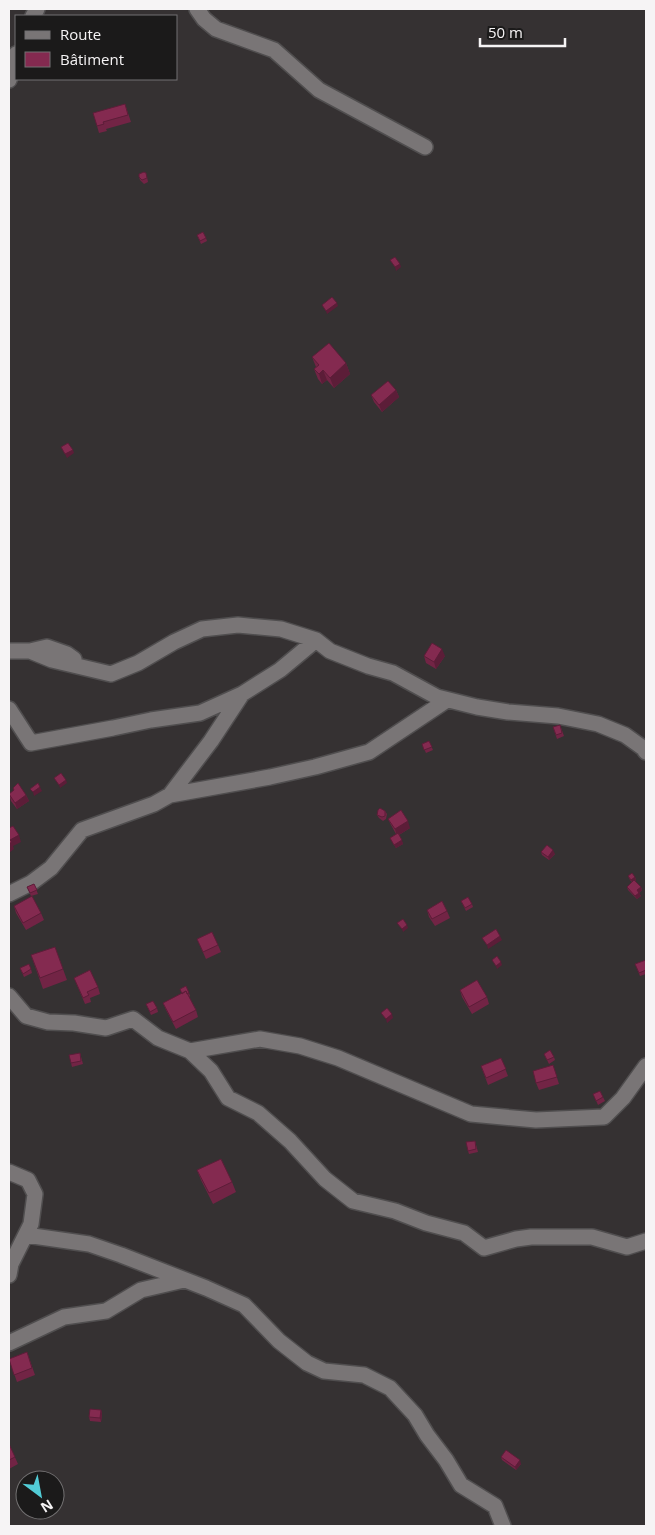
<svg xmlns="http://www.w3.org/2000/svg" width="655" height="1535" font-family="'Open Sans',sans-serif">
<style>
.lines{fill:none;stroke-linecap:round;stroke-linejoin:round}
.minor-casing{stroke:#504e4f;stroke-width:18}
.minor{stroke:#797576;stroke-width:15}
.wall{fill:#722445}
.shaded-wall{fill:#5c1d38}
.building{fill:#842a50;stroke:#5c1d38}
</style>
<rect width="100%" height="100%" fill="#353132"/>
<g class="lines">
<!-- minor casing -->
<g class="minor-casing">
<path id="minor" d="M 197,9 L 204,19 L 216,29 L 274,50 L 319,90 L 425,147
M 33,16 L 37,9
M 9,80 L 16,54
M 9,651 L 30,651 L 47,647 L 67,654 L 74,659
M 30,651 L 52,660 L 111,674 L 138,663 L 174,642 L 202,629 L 238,625 L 281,629 L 316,640 L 330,651 L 368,666 L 393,673 L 437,697 L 477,707 L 508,712 L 558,716 L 598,724 L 625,735 L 643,748 L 646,752
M 9,709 L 31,743 L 113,728 L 151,720 L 200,713 L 242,694 L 280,670 L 316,640
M 170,795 L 211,741 L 242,694
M 9,894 L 31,883 L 51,868 L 82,830 L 154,804 L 170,795 L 270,777 L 315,767 L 369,752 L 447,700
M 9,996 L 26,1016 L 48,1022 L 74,1023 L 106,1028 L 133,1019 L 158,1038 L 190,1051 L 211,1071 L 228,1098 L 258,1113 L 290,1141 L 325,1179 L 353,1201 L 395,1211 L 426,1223 L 464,1233 L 484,1248 L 516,1239 L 531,1237 L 592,1237 L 627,1247 L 646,1241
M 190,1051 L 260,1039 L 300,1046 L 338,1058 L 471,1114 L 536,1120 L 604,1117 L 623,1098 L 646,1066
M 9,1172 L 28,1180 L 35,1194 L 31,1224 L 11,1264 L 9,1275
M 26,1235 L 89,1244 L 121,1255 L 206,1288 L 244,1305 L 279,1341 L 307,1363 L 324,1371 L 364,1375 L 390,1388 L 415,1415 L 427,1435 L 446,1460 L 461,1485 L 495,1506 L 503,1526
M 9,1343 L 64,1317 L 106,1311 L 141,1290 L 184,1280"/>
</g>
<!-- minor -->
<use href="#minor" class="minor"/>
</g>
<!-- wall -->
<path class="wall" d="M 125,104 L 131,122 L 106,129 L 107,131 L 99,133 L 97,126 Z
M 139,177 L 147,177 L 148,182 L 144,184 L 140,180 Z
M 197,235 L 206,238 L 207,241 L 201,244 Z
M 312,357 L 346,363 L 350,374 L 334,388 L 327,380 L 322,384 L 318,379 L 314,369 L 316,367 Z
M 396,390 L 399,397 L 382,412 L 374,402 L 371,395 Z
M 424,656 L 445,656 L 436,669 L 426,663 Z
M 560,725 L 564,736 L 557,739 L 553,727 Z
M 429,741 L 433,750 L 426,753 L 422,744 Z
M 13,788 L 26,795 L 29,801 L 17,809 L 11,801 L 9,794 L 14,791 Z
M 385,811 L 387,814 L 386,819 L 383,821 L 379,818 L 377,815 Z
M 388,819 L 410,828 L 399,835 L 403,844 L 396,848 L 390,838 L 396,834 L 391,825 Z
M 541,852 L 555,854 L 549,860 L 542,855 Z
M 628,876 L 635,877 L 636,880 L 635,881 L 641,887 L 642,890 L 639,893 L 641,896 L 637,899 L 628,890 L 627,887 L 632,882 L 630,880 Z
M 34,884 L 38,894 L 31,896 L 27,887 Z
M 461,901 L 472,904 L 473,907 L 466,911 Z
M 14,906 L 41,913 L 44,920 L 26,930 L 16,913 Z
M 427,910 L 447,911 L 450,918 L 435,926 L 429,917 Z
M 197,939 L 218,945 L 221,952 L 206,959 Z
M 55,947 L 67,980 L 43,989 L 31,955 Z
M 646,960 L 646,974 L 640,976 L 635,964 Z
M 20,968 L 31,969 L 32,973 L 24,977 Z
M 74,978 L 98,987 L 100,994 L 90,998 L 91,1002 L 85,1004 Z
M 460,990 L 487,997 L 489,1004 L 472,1014 L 462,997 Z
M 189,993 L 190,996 L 189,997 L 196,1010 L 198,1017 L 176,1029 L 166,1010 L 163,1003 Z
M 146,1004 L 157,1008 L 158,1012 L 151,1015 Z
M 80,1053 L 83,1064 L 72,1067 L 71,1063 Z
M 544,1054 L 554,1057 L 555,1060 L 549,1064 Z
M 501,1058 L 508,1076 L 488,1085 L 481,1066 Z
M 553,1065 L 559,1084 L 539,1090 L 536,1083 Z
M 593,1094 L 603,1097 L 605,1101 L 598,1105 Z
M 475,1141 L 478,1152 L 469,1154 L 468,1151 Z
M 197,1170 L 232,1182 L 236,1192 L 213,1204 L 201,1180 Z
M 27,1352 L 35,1375 L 17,1382 L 9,1359 Z
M 101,1410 L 102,1414 L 101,1422 L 90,1421 L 89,1417 Z
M 9,1444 L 18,1464 L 9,1469 Z
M 501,1457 L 521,1464 L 516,1470 L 502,1460 Z"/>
<!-- shaded-wall -->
<path class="shaded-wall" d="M 400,264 L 401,267 L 396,271 L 395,267 Z
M 337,303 L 338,306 L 327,314 L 326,311 Z
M 346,363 L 350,374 L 334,388 L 330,378 Z
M 323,370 L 327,380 L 322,384 L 319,374 Z
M 396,390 L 399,397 L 382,412 L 379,405 Z
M 73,450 L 74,453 L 67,458 L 65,454 Z
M 442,649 L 445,656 L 436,669 L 434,662 Z
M 66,780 L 67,783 L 60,788 L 59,785 Z
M 40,787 L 42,791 L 34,796 L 33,792 Z
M 26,795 L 29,801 L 17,809 L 15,803 Z
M 408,821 L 410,828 L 397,836 L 395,829 Z
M 19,835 L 21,842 L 13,846 L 14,849 L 9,853 L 9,844 L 10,840 Z
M 402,840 L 403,844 L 396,848 L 394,845 Z
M 553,850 L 555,854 L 549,860 L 548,857 Z
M 635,877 L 636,880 L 633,883 L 631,880 Z
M 641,887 L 642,890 L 639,893 L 641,896 L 637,899 L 635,896 L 637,890 Z
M 407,925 L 408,928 L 403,932 L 402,929 Z
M 500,936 L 502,940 L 488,949 L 487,945 Z
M 501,962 L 502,965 L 497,969 L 496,966 Z
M 392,1014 L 393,1018 L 387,1023 L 386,1019 Z
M 101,1410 L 102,1414 L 101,1422 L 100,1418 Z
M 520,1460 L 521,1464 L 516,1470 L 515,1467 Z"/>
<!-- building -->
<path class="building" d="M 125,104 L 128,115 L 103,122 L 104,124 L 97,126 L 93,113 Z
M 144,172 L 146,173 L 147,178 L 142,180 L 139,177 L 139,174 Z
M 203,232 L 206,238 L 200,241 L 197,235 Z
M 395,257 L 400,264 L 395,267 L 390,260 Z
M 332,297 L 337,303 L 326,311 L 322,305 Z
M 329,343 L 346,363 L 330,378 L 323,370 L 319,374 L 314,369 L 319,365 L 312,357 Z
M 388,381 L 396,390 L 379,405 L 371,395 Z
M 68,443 L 73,450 L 65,454 L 61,447 Z
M 432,643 L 442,649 L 434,662 L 424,656 Z
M 560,725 L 562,733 L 556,735 L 553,727 Z
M 429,741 L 432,747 L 424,750 L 422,744 Z
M 61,773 L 66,780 L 59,785 L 54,778 Z
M 18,783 L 26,795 L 15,803 L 9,794 L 14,790 L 13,788 Z
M 38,783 L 40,787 L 33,792 L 30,789 Z
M 380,808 L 385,811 L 385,816 L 382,817 L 377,815 L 378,810 Z
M 401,810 L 408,821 L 395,829 L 388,819 Z
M 13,826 L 19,835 L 10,840 L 12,842 L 9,844 L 9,828 Z
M 398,833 L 402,840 L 394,845 L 390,838 Z
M 547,845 L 553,850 L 548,857 L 541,852 Z
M 632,873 L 635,877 L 631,880 L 628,876 Z
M 634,880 L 641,887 L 637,890 L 639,893 L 635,896 L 627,887 Z
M 34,884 L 37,890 L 30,893 L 27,887 Z
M 32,896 L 41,913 L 23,923 L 14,906 Z
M 468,897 L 472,904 L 465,908 L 461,901 Z
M 442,901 L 447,911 L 432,919 L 427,910 Z
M 403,919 L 407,925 L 402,929 L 397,923 Z
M 496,929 L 500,936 L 487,945 L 482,938 Z
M 212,932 L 218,945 L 203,952 L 197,939 Z
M 55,947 L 63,969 L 40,978 L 31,955 Z
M 497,956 L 501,962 L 496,966 L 492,960 Z
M 646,960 L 646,970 L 639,973 L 635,964 Z
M 29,964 L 31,969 L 23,974 L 20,968 Z
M 90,970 L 98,987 L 87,992 L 89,995 L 83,998 L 74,978 Z
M 477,980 L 487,997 L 469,1007 L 460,990 Z
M 186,986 L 189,993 L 187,994 L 186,991 L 182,994 L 180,989 Z
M 186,991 L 196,1010 L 173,1022 L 163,1003 Z
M 153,1001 L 157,1008 L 150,1012 L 146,1004 Z
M 387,1008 L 392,1014 L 386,1019 L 381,1013 Z
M 550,1050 L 554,1057 L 547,1060 L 544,1054 Z
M 80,1053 L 81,1061 L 71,1063 L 69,1055 Z
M 501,1058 L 506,1069 L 486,1078 L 481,1066 Z
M 553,1065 L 557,1077 L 536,1083 L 533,1071 Z
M 600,1091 L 603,1097 L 596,1101 L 593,1094 Z
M 475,1141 L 476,1149 L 468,1151 L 466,1142 Z
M 221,1159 L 232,1182 L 209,1193 L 197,1170 Z
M 27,1352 L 32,1368 L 14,1375 L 9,1359 Z
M 90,1409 L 101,1410 L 100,1418 L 89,1417 Z
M 9,1444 L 15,1457 L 9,1460 Z
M 506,1450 L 520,1460 L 515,1467 L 501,1457 Z"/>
<!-- border -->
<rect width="655" height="1535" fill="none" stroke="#f6f4f5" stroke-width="20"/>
<!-- legend -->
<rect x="15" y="15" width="162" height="65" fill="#1b1a1a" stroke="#737172"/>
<rect x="25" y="31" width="25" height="8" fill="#797576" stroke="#737172"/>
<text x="60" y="40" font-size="15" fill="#f6f4f5">Route</text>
<rect x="25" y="52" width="25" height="15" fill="#842a50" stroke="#737172"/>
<text x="60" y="65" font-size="15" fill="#f6f4f5">Bâtiment</text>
<!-- north arrow -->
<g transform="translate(40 1495) rotate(148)"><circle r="24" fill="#1b1a1a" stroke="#737172"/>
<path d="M0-4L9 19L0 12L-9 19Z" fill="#52ccd6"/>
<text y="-8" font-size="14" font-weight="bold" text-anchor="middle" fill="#f6f4f5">N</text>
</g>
<!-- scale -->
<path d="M480 38v8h85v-8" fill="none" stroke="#f6f4f5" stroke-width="2.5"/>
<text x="488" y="38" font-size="15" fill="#f6f4f5" stroke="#1b1a1a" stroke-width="4" paint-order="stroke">50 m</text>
</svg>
